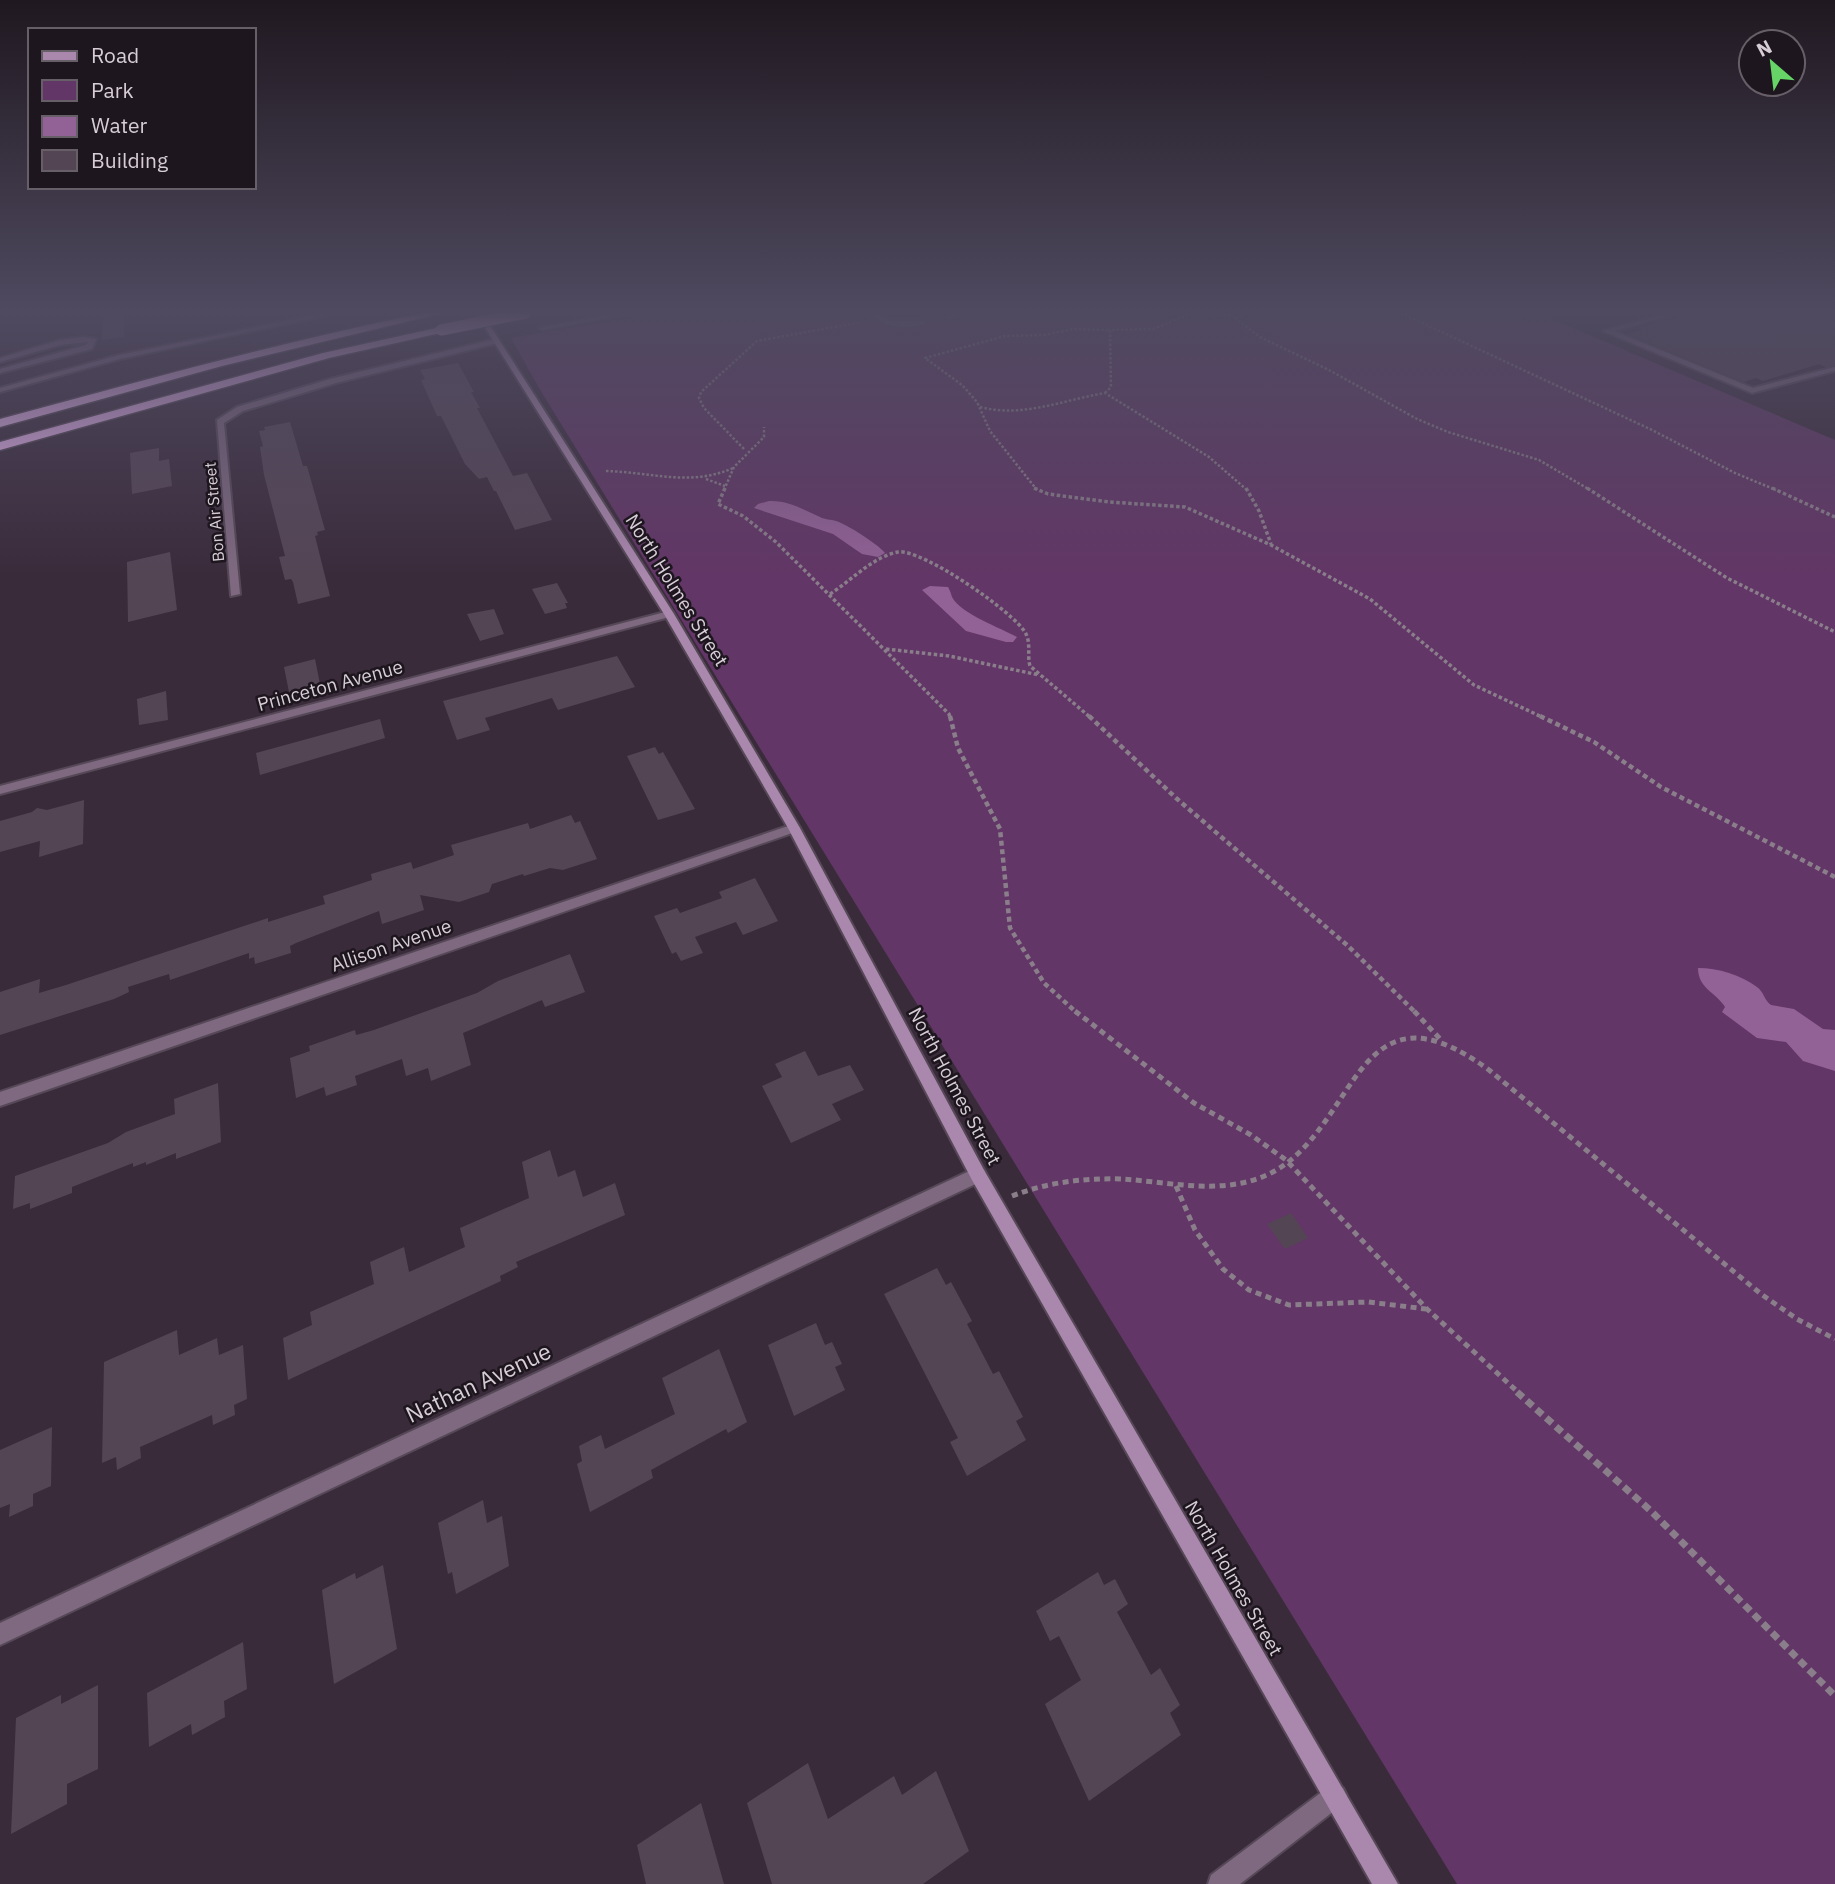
<svg xmlns="http://www.w3.org/2000/svg" width="1835" height="1884" font-family="'IBM Plex Sans',sans-serif">
<style>
.green{fill:#623666}
.water{fill:#926196}
.building{fill:#544555}
.lines{fill:none;stroke-linecap:round;stroke-linejoin:round}
.lane-casing{stroke:#564857;stroke-width:4}
.street-casing{stroke:#564857;stroke-width:4}
.secondary-casing{stroke:#564857;stroke-width:4}
.highway-casing{stroke:#564857;stroke-width:3}
.path-far4{stroke:#8a7e8b;stroke-width:2.5;stroke-dasharray:2.5 2;stroke-linecap:butt}
.path-far3{stroke:#8a7e8b;stroke-width:3.5;stroke-dasharray:3.5 2.5;stroke-linecap:butt}
.path-far2{stroke:#8a7e8b;stroke-width:4.5;stroke-dasharray:5 3.5;stroke-linecap:butt}
.path-far1{stroke:#8a7e8b;stroke-width:5;stroke-dasharray:6 4.5;stroke-linecap:butt}
.path{stroke:#8a7e8b;stroke-width:7;stroke-dasharray:8 5;stroke-linecap:butt}
.lane{fill:#7e6980;fill-rule:evenodd}
.street{fill:#7e6980;fill-rule:evenodd}
.secondary{fill:#aa87ad;fill-rule:evenodd}
.highway{fill:#e9b4ee;fill-rule:evenodd}
.highway-bridge-casing{stroke:#564857;stroke-width:13;stroke-linecap:butt}
.highway-bridge{stroke:#e9b4ee;stroke-width:11}
.labels{text-anchor:middle;dominant-baseline:central;stroke-width:5;stroke-linejoin:round;paint-order:stroke}
.far-street-label{font-size:16px;fill:#d7cdd7;stroke:#1d161e}
.street-label{font-size:19px;fill:#d7cdd7;stroke:#1d161e}
.near-street-label{font-size:23px;fill:#d7cdd7;stroke:#1d161e}
</style>
<rect width="100%" height="100%" fill="#3a2b3b"/>
<!-- green -->
<path class="green" d="M 655,313 L 1538,313 L 1835,440 L 1835,1884 L 1457,1884 L 539,388 L 511,338 Z"/>
<!-- water -->
<path class="water" d="M 769,501 C 788,500 804,510 820,517 C 825,520 831,519 836,521 C 847,524 879,545 885,553 L 878,557 L 862,554 L 833,534 L 754,508 L 758,504 Z
M 930,586 L 948,587 C 950,590 951,594 952,597 C 961,614 1001,628 1017,637 L 1013,642 L 1006,642 L 966,631 L 922,590 Z
M 1698,968 C 1718,968 1741,975 1757,987 C 1764,992 1764,1000 1771,1005 L 1794,1009 L 1823,1029 L 1835,1030 L 1835,1071 L 1803,1061 L 1786,1042 L 1757,1038 L 1722,1012 L 1725,1007 C 1716,992 1698,989 1698,968 Z"/>
<!-- building -->
<path class="building" d="M 103,313 L 124,313 L 124,337 L 102,340 Z
M 1694,313 L 1824,313 L 1835,317 L 1835,365 L 1826,367 L 1819,364 L 1763,381 L 1756,378 L 1744,382 L 1627,334 L 1641,330 L 1636,328 Z
M 458,363 L 474,392 L 471,392 L 480,408 L 477,408 L 513,476 L 527,473 L 552,520 L 515,530 L 496,491 L 494,491 L 487,477 L 479,479 L 465,464 L 441,416 L 437,416 L 421,380 L 425,379 L 420,370 Z
M 290,422 L 303,466 L 307,466 L 325,530 L 317,532 L 318,535 L 315,536 L 330,596 L 298,604 L 293,582 L 291,579 L 285,580 L 279,557 L 285,556 L 264,475 L 260,447 L 263,446 L 259,431 L 265,430 L 264,427 Z
M 159,448 L 159,461 L 169,459 L 172,486 L 132,494 L 130,453 Z
M 170,552 L 177,610 L 128,622 L 127,562 Z
M 557,583 L 568,603 L 565,603 L 567,608 L 545,614 L 532,589 Z
M 494,609 L 504,634 L 480,641 L 467,614 Z
M 617,656 L 635,687 L 558,710 L 552,698 L 485,718 L 490,730 L 457,740 L 443,701 Z
M 315,659 L 320,684 L 289,692 L 284,667 Z
M 166,691 L 168,720 L 139,725 L 137,699 Z
M 380,719 L 385,738 L 260,775 L 256,753 Z
M 655,747 L 659,754 L 663,752 L 695,809 L 658,820 L 627,756 Z
M 84,800 L 83,844 L 39,857 L 40,841 L 0,852 L 0,821 L 32,812 L 37,808 L 47,810 Z
M 571,815 L 575,823 L 580,821 L 597,859 L 563,870 L 550,868 L 524,876 L 523,874 L 492,884 L 489,892 L 459,902 L 420,895 L 424,910 L 382,924 L 379,911 L 296,943 L 290,946 L 291,953 L 255,964 L 254,957 L 249,959 L 249,953 L 170,980 L 169,974 L 128,987 L 129,992 L 114,999 L 0,1035 L 0,992 L 40,979 L 39,993 L 66,985 L 268,918 L 268,922 L 325,904 L 323,896 L 372,880 L 371,874 L 411,862 L 413,869 L 454,855 L 451,845 L 528,823 L 530,829 Z
M 755,878 L 778,921 L 743,935 L 736,922 L 695,937 L 703,953 L 681,961 L 676,952 L 672,954 L 654,916 L 677,908 L 680,913 L 722,898 L 719,892 Z
M 570,954 L 585,992 L 545,1007 L 542,1000 L 463,1033 L 471,1065 L 431,1081 L 428,1068 L 406,1076 L 402,1059 L 355,1076 L 357,1085 L 326,1096 L 324,1087 L 296,1098 L 290,1058 L 310,1051 L 309,1046 L 355,1030 L 356,1035 L 374,1030 L 477,993 L 498,981 Z
M 805,1051 L 818,1076 L 850,1065 L 864,1090 L 832,1104 L 841,1120 L 791,1143 L 762,1086 L 782,1077 L 775,1064 Z
M 218,1083 L 221,1142 L 176,1159 L 176,1153 L 146,1165 L 146,1162 L 133,1167 L 133,1163 L 72,1187 L 72,1193 L 30,1209 L 30,1203 L 13,1209 L 15,1176 L 108,1143 L 126,1132 L 175,1114 L 174,1099 Z
M 550,1150 L 558,1177 L 575,1170 L 583,1197 L 615,1183 L 625,1215 L 516,1262 L 518,1267 L 500,1276 L 501,1281 L 288,1380 L 283,1338 L 312,1325 L 310,1312 L 374,1284 L 370,1262 L 404,1247 L 409,1272 L 465,1247 L 460,1228 L 529,1198 L 522,1162 Z
M 1291,1213 L 1308,1238 L 1285,1249 L 1267,1224 Z
M 937,1268 L 946,1285 L 951,1282 L 972,1321 L 967,1324 L 993,1374 L 999,1371 L 1023,1417 L 1016,1421 L 1026,1440 L 967,1476 L 950,1442 L 958,1438 L 884,1294 Z
M 816,1323 L 825,1345 L 832,1342 L 842,1364 L 835,1367 L 845,1390 L 794,1416 L 768,1345 Z
M 177,1330 L 179,1355 L 217,1338 L 219,1355 L 243,1345 L 247,1399 L 234,1405 L 235,1415 L 213,1425 L 212,1415 L 140,1447 L 141,1458 L 117,1470 L 116,1457 L 102,1463 L 104,1362 Z
M 719,1349 L 747,1422 L 728,1433 L 726,1429 L 651,1470 L 653,1478 L 590,1512 L 577,1464 L 582,1461 L 579,1446 L 601,1435 L 605,1449 L 675,1414 L 662,1378 Z
M 52,1427 L 51,1486 L 33,1494 L 33,1506 L 9,1517 L 10,1504 L 0,1508 L 0,1450 Z
M 483,1500 L 487,1523 L 502,1516 L 509,1566 L 456,1594 L 452,1572 L 448,1574 L 438,1523 Z
M 383,1565 L 397,1649 L 334,1684 L 322,1590 L 355,1573 L 356,1579 Z
M 1098,1572 L 1104,1585 L 1115,1579 L 1128,1604 L 1117,1612 L 1151,1675 L 1160,1668 L 1180,1705 L 1170,1713 L 1181,1735 L 1089,1801 L 1045,1704 L 1081,1680 L 1059,1636 L 1050,1641 L 1036,1611 Z
M 243,1642 L 247,1689 L 224,1701 L 225,1717 L 192,1735 L 191,1724 L 149,1747 L 147,1693 Z
M 98,1685 L 98,1769 L 67,1784 L 67,1804 L 11,1834 L 16,1718 L 61,1695 L 61,1704 Z
M 808,1763 L 828,1819 L 894,1776 L 902,1795 L 936,1771 L 969,1851 L 923,1884 L 772,1884 L 747,1803 Z
M 701,1803 L 724,1884 L 646,1884 L 637,1845 Z"/>
<g class="lines">
<!-- lane casing -->
<g class="lane-casing">
<path id="lane" d="M 870,313 L 876,313 L 889,321 L 923,321 L 926,323 C 910,330 881,328 870,313 Z
M 954,313 L 962,313 L 949,319 L 946,317 Z
M 1669,313 L 1679,313 L 1614,331 L 1753,388 L 1835,367 L 1835,371 L 1752,393 L 1603,331 Z
M 84,337 L 96,339 L 92,349 L 0,373 L 0,369 L 86,345 L 88,342 L 60,345 L 0,362 L 0,358 L 60,340 Z"/>
</g>
<!-- street casing -->
<g class="street-casing">
<path id="street" d="M 326,313 L 338,313 L 120,359 L 0,392 L 0,388 L 119,355 Z
M 620,313 L 633,313 L 543,330 L 539,328 Z
M 495,339 L 498,343 L 336,383 L 243,411 L 224,423 L 240,594 L 231,596 L 217,420 L 237,407 L 330,379 Z
M 669,611 L 674,614 L 673,616 L 0,794 L 0,786 Z
M 794,824 L 800,828 L 798,831 L 0,1106 L 0,1092 Z
M 978,1167 L 984,1170 L 986,1175 L 984,1180 L 0,1645 L 0,1623 Z
M 1335,1784 L 1343,1788 L 1347,1796 L 1343,1804 L 1240,1884 L 1208,1884 L 1211,1875 L 1327,1788 Z"/>
</g>
<!-- secondary casing -->
<g class="secondary-casing">
<path id="secondary" d="M 476,313 L 482,313 L 674,614 L 800,828 L 984,1170 L 1398,1884 L 1372,1884 L 972,1180 L 788,828 L 664,614 Z"/>
</g>
<!-- highway casing -->
<g class="highway-casing">
<path id="highway" d="M 424,313 L 443,313 L 222,366 L 0,427 L 0,419 C 141,381 281,342 424,313 Z
M 441,327 L 445,328 L 445,332 L 329,358 L 0,450 L 0,442 L 323,353 Z"/>
</g>
<!-- path-far4 -->
<path class="path-far4" d="M 1210,313 L 1237,317
M 1245,313 L 1236,319 L 1260,337 L 1329,370 L 1417,419 L 1448,432 L 1539,460 L 1590,490
M 1401,313 L 1652,430 L 1735,473 L 1776,490
M 1105,393 L 1111,387 L 1110,330 L 1153,329 L 1192,313
M 980,407 C 1023,418 1063,400 1105,393 L 1209,457 L 1247,490
M 744,449 L 704,408 L 699,398 L 701,392 L 757,341 L 862,322
M 606,471 C 650,472 691,487 733,468
M 706,479 L 725,486
M 724,490 L 734,467 L 764,437 L 764,427
M 1037,490 L 990,431 L 977,402 L 962,385 L 925,358 L 1005,336 L 1044,335 L 1073,329 L 1110,330"/>
<!-- path-far3 -->
<path class="path-far3" d="M 725,488 L 718,504 L 743,516 L 776,542 L 949,714 L 950,718
M 1034,488 L 1048,494 L 1109,502 L 1185,507 L 1271,545 L 1370,599 L 1474,685 L 1544,718
M 1246,488 L 1259,511 L 1271,544
M 1587,488 L 1727,578 L 1835,632
M 1772,488 L 1835,517
M 830,594 C 851,581 872,557 898,552 C 921,548 1016,613 1026,634 C 1031,644 1027,656 1030,666 L 1091,718
M 886,649 L 949,656 L 1039,675"/>
<!-- path-far2 -->
<path class="path-far2" d="M 950,716 L 958,748 L 1000,829 L 1010,928 L 1044,983 L 1077,1013
M 1089,716 L 1176,798 L 1347,945 L 1416,1013
M 1540,716 L 1594,742 L 1661,787 L 1835,877"/>
<!-- path-far1 -->
<path class="path-far1" d="M 1075,1011 L 1194,1103 L 1251,1135 L 1286,1160 L 1427,1309 L 1519,1393
M 1414,1011 L 1442,1041
M 1176,1186 L 1195,1230 L 1223,1269 L 1249,1290 L 1289,1305 L 1368,1302 L 1426,1309
M 1012,1196 C 1048,1182 1084,1178 1122,1179 C 1170,1182 1223,1196 1269,1174 C 1359,1130 1354,971 1489,1070 L 1761,1294 L 1797,1319 L 1835,1339"/>
<!-- path -->
<path class="path" d="M 1517,1392 L 1651,1511 L 1835,1696"/>
<!-- lane -->
<use href="#lane" class="lane"/>
<!-- street -->
<use href="#street" class="street"/>
<!-- secondary -->
<use href="#secondary" class="secondary"/>
<!-- highway -->
<use href="#highway" class="highway"/>
<!-- highway-bridge casing -->
<g class="highway-bridge-casing">
<path id="highway-bridge" d="M 441,330 L 526,313"/>
</g>
<!-- highway-bridge -->
<use href="#highway-bridge" class="highway-bridge"/>
</g>
<!-- sky -->
<linearGradient id="sky" x2="0" y2="1"><stop stop-color="#201820"/><stop offset="0.54" stop-color="#4f4a60"/><stop offset="1" stop-color="#4f4a60" stop-opacity="0"/></linearGradient>
<rect width="1835" height="577" fill="url(#sky)"/>
<g class="labels">
<!-- far-street labels -->
<g class="far-street-label">
<text transform="translate(214 512) rotate(-95)">Bon Air Street</text>
</g>
<!-- street labels -->
<g class="street-label">
<text transform="translate(677 590) rotate(58)">North Holmes Street</text>
<text transform="translate(330 685) rotate(-15)">Princeton Avenue</text>
<text transform="translate(391 945) rotate(-19)">Allison Avenue</text>
<text transform="translate(955 1086) rotate(62)">North Holmes Street</text>
<text transform="translate(1234 1578) rotate(60)">North Holmes Street</text>
</g>
<!-- near-street labels -->
<g class="near-street-label">
<text transform="translate(478 1382) rotate(-25)">Nathan Avenue</text>
</g>
</g>
<!-- legend -->
<rect x="28" y="28" width="228" height="161" fill="#1d161e" stroke="#675f68" stroke-width="2"/>
<rect x="42" y="51" width="35" height="10" fill="#aa87ad" stroke="#675f68" stroke-width="2"/>
<text x="91" y="63" font-size="21" fill="#d7cdd7">Road</text>
<rect x="42" y="80" width="35" height="21" fill="#623666" stroke="#675f68" stroke-width="2"/>
<text x="91" y="98" font-size="21" fill="#d7cdd7">Park</text>
<rect x="42" y="116" width="35" height="21" fill="#926196" stroke="#675f68" stroke-width="2"/>
<text x="91" y="133" font-size="21" fill="#d7cdd7">Water</text>
<rect x="42" y="150" width="35" height="21" fill="#544555" stroke="#675f68" stroke-width="2"/>
<text x="91" y="168" font-size="21" fill="#d7cdd7">Building</text>
<!-- north arrow -->
<g transform="translate(1772 63) rotate(332)"><circle r="33" fill="#1d161e" stroke="#675f68" stroke-width="2"/>
<path d="M0-5L12 26L0 18L-12 26Z" fill="#66d467"/>
<text y="-10" font-size="19" font-weight="bold" text-anchor="middle" fill="#d7cdd7">N</text>
</g>
</svg>
